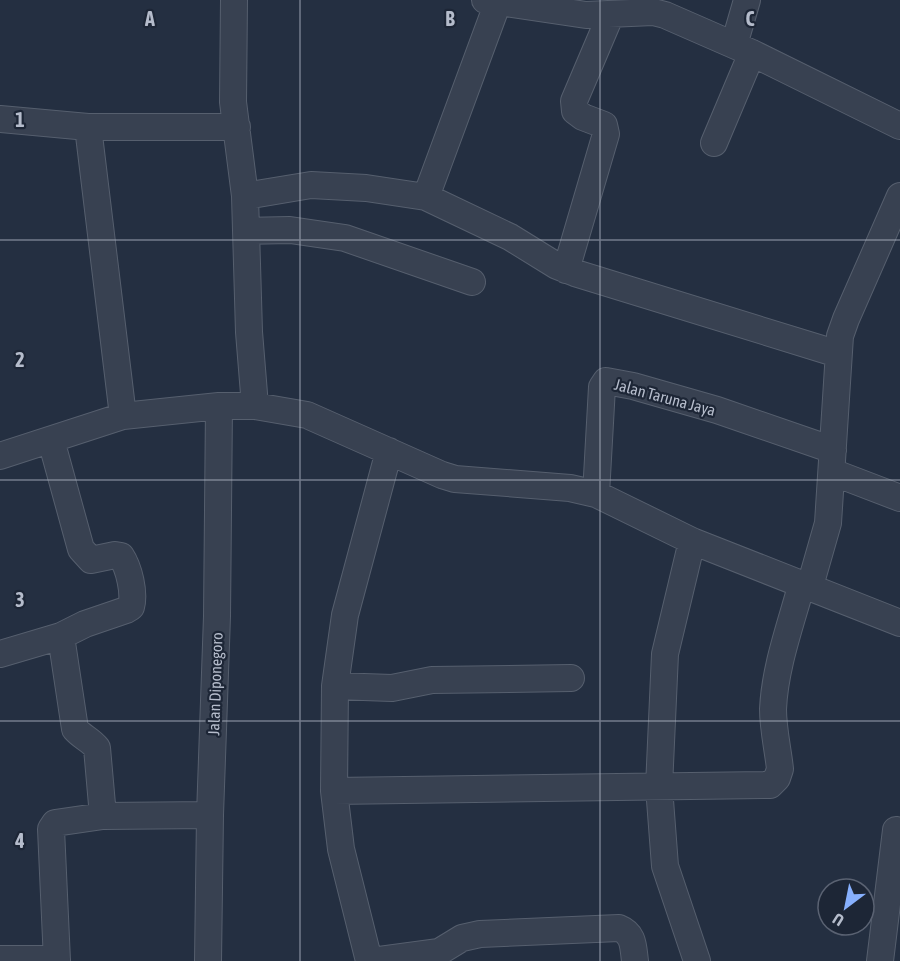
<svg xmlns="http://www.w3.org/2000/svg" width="900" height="961" font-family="'Asap Condensed',sans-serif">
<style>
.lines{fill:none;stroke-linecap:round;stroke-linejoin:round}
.minor-casing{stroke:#565f6e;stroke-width:28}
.minor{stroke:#384151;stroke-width:26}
.grid{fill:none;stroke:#b5bccb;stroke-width:1.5;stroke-opacity:0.55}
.labels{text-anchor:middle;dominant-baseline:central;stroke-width:4.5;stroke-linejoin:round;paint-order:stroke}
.street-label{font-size:16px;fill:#b5bccb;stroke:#1d2636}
.grid-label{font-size:20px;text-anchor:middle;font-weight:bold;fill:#b5bccb;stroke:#1d2636;stroke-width:4.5;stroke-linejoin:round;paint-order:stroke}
</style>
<rect width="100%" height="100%" fill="#242f41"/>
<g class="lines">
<!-- minor casing -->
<g class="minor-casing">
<path id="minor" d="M 234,0 L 233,102 L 245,196 L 249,332 L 255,406
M 485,0 L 586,15 L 653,12 L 665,15 L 752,53 L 900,126
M 734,45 L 747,0
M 0,119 L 88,127
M 714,143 L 752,53
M 245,196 L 311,185 L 366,188 L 426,197 L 510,237 L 557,266 L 575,273 L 838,354
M 426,197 L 498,2
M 246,231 L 290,230 L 345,238 L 472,282
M 566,270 L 606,134 L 604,125 L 583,117 L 575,111 L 574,101 L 611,14
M 123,416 L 88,127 L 237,127
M 0,456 L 123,416 L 219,406 L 255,406 L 307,415 L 442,475 L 455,479 L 570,488 L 596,494 L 692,541 L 900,623
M 832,472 L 900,498
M 596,494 L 602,387 L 606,381 L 633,386 L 717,410 L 833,450
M 692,541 L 665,654 L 659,787 L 665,866 L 697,961
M 810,586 L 828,523 L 840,336 L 846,319 L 900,196
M 61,636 L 75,729 C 82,737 91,740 97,748 L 103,816
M 0,654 L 61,636 L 85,624 L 126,610 L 131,607 C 135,593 129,568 121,556 L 115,555 L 91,560 L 81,549 L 51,440
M 335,686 L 392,688 L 432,680 L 571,678
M 334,791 L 770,785 L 777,778 L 780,769 C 778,750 773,729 773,709 C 775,666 791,624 802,583
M 0,959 L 57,959
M 57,961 L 51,829 L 55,823 L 103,816 L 210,815
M 208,961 L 210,815 L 217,616 L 219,406
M 369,961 L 341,849 L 334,791 L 335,686 L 345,615 L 389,451
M 372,961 L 439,952 L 462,938 L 480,934 L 619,928 C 634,934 633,946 635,961
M 880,961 L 896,830"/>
</g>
<!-- minor -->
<use href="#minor" class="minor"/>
</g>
<!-- grid -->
<path class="grid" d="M 300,0 L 300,961M 600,0 L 600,961M 0,240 L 900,240M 0,480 L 900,480M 0,721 L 900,721"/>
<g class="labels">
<!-- street labels -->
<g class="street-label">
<text transform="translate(665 397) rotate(15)">Jalan Taruna Jaya</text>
<text transform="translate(215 684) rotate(-88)">Jalan Diponegoro</text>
</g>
</g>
<g class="grid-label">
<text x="150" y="26">A</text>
<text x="450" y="26">B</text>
<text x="750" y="26">C</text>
<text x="20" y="127">1</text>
<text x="20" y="367">2</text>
<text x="20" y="607">3</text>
<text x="20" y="848">4</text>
</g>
<!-- north arrow -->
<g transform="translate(846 907) rotate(212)"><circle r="28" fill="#1d2636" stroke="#5a6272" stroke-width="1.5"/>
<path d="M0-4.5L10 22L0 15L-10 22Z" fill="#87b0fe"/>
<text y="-9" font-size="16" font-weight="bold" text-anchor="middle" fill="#b5bccb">U</text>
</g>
</svg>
